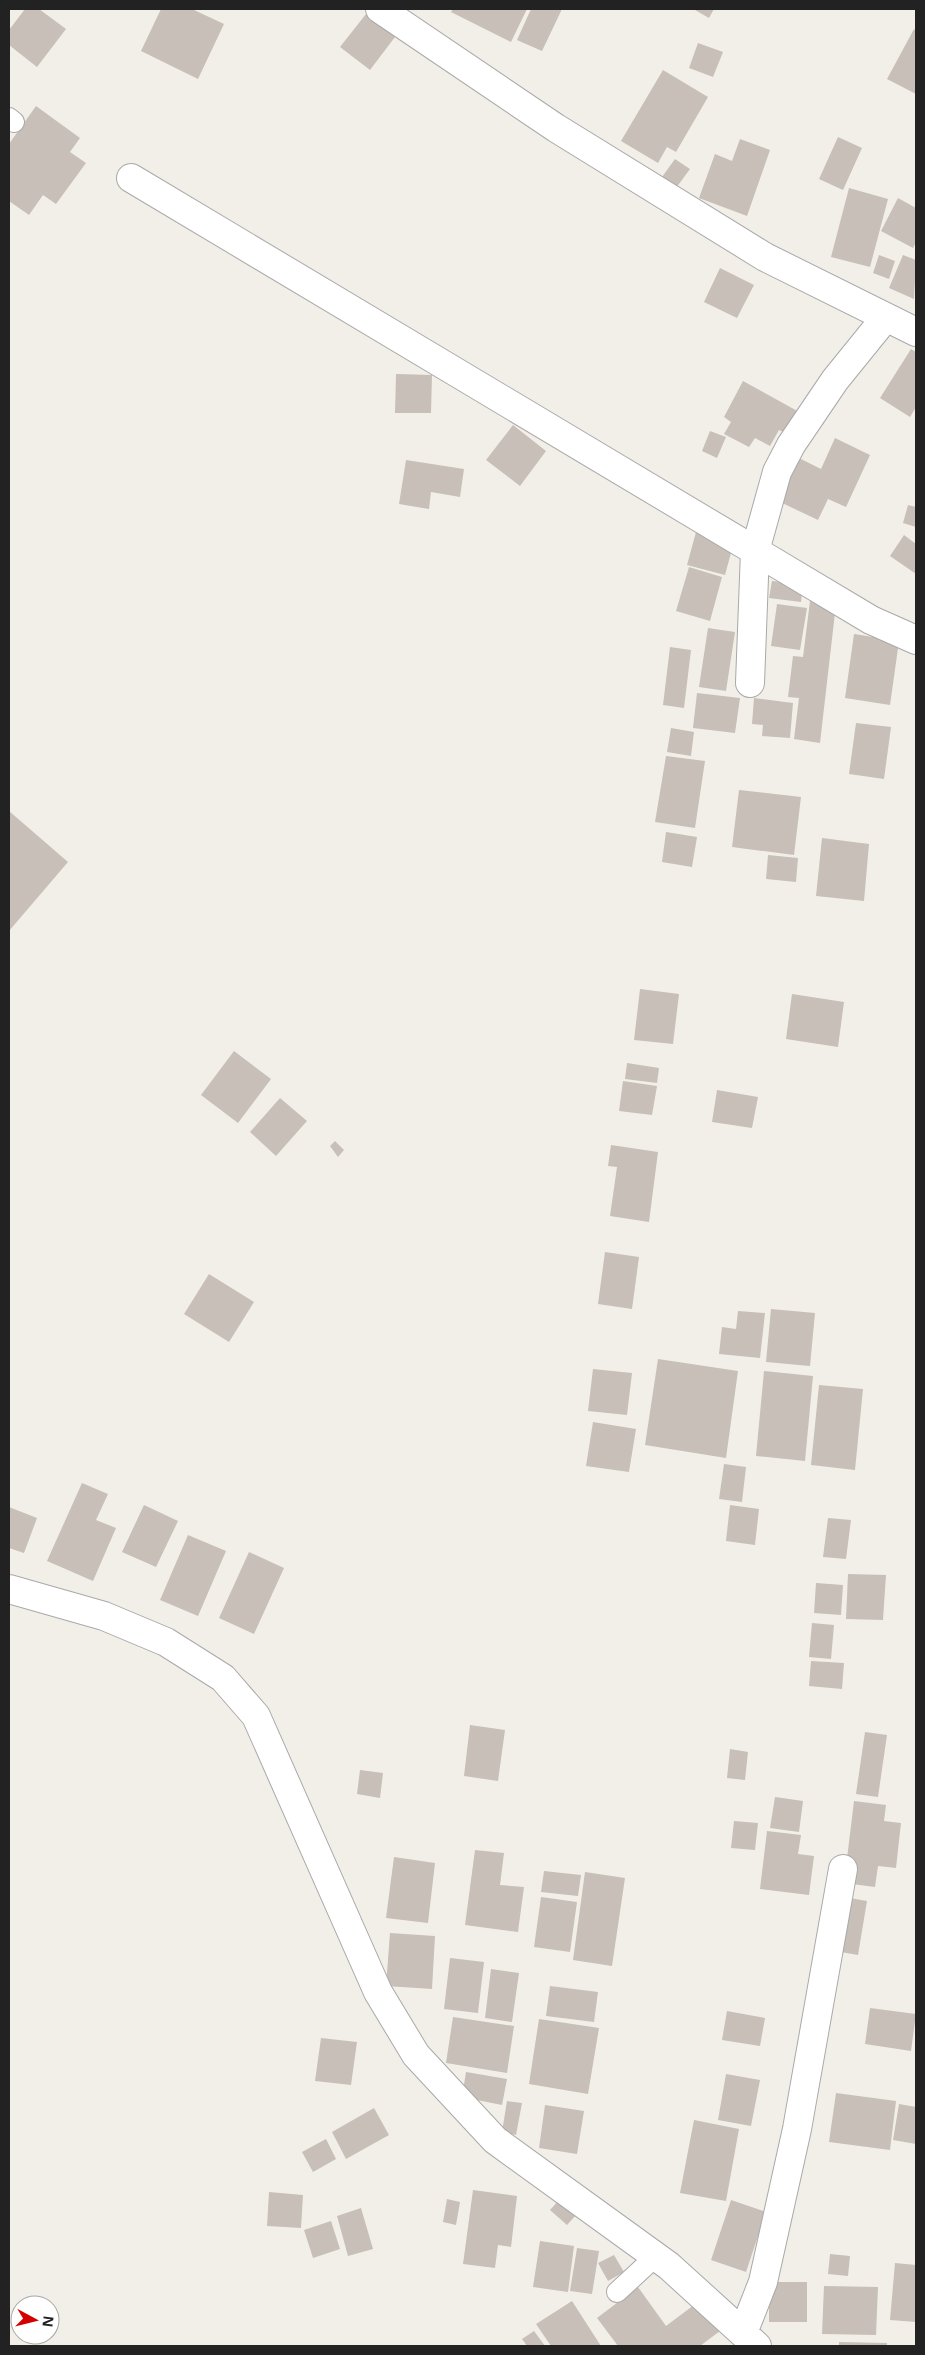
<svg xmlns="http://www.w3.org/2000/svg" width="925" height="2355" font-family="'Open Sans',sans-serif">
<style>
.building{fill:#c7bfb8}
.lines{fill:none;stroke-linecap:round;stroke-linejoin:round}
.lane-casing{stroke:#a9a9a9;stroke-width:22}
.street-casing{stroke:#a9a9a9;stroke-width:30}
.lane{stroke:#fff;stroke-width:20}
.street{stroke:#fff;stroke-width:28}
</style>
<rect width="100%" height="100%" fill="#f2efe9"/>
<!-- building -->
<path class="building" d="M 25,9 L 39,9 L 66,29 L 37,67 L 9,45 L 9,30 Z
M 161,9 L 192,9 L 224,24 L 198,79 L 141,51 Z
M 453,9 L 527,9 L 511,42 L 451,12 Z
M 531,9 L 562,9 L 542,51 L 517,40 Z
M 696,9 L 714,9 L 709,18 L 695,10 Z
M 366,14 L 395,37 L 370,70 L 340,47 Z
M 914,29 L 916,31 L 916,94 L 887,79 Z
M 698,43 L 723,52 L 713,77 L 689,68 Z
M 663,70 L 708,97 L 676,152 L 667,147 L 658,163 L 621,141 Z
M 36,106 L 80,138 L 70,152 L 86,163 L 56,204 L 43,195 L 29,215 L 9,201 L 9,144 Z
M 838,137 L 862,148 L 843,190 L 819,179 Z
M 740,139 L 770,150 L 747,216 L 699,198 L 715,154 L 732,161 Z
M 675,159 L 690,169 L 676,188 L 662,177 Z
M 849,188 L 888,199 L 870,267 L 831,257 Z
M 898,198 L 916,208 L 916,242 L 913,248 L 881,231 Z
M 879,255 L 895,261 L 889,279 L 873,273 Z
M 903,255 L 916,260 L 914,299 L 889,288 Z
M 720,268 L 754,285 L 737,318 L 704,302 Z
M 911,349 L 916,352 L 916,407 L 910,417 L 880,398 Z
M 396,374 L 432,375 L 431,413 L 395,413 Z
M 743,381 L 801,413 L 789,435 L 779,430 L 770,446 L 755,438 L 749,447 L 724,434 L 731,422 L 724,417 Z
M 513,425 L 546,451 L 520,486 L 486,460 Z
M 710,431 L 726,437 L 717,458 L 702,451 Z
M 835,438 L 870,455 L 846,507 L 828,499 L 818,520 L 780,502 L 799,458 L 821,469 Z
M 406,460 L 464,469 L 460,497 L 431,492 L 429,509 L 399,504 Z
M 908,505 L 916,507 L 916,527 L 903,523 Z
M 696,532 L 734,542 L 725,575 L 687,565 Z
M 904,535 L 916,544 L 916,574 L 890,556 Z
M 689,567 L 722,577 L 710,621 L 676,611 Z
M 772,581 L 803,584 L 801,602 L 769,598 Z
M 810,601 L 836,604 L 820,743 L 794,739 L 799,698 L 788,697 L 793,656 L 803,657 Z
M 777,604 L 807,608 L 800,650 L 771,646 Z
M 708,628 L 735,632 L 726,691 L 699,687 Z
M 854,634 L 899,641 L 890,705 L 845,698 Z
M 670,647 L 691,650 L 684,708 L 663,705 Z
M 697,693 L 740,698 L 735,733 L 693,728 Z
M 754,698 L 793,703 L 790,738 L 762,736 L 763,725 L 752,724 Z
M 856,723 L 891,727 L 884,779 L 849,774 Z
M 671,728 L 694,732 L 691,756 L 667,752 Z
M 666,756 L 705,761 L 695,828 L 655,822 Z
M 739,790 L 801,797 L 794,855 L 732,847 Z
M 9,811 L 68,862 L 9,931 Z
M 666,832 L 697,837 L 692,867 L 662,862 Z
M 822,838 L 869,844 L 864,901 L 816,896 Z
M 768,855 L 798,858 L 796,882 L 766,879 Z
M 640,989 L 679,994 L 673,1044 L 634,1040 Z
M 792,994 L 844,1002 L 838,1047 L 786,1039 Z
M 234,1051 L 271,1079 L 238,1123 L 201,1095 Z
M 627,1063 L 659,1068 L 657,1083 L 625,1079 Z
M 623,1081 L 657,1086 L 652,1115 L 619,1111 Z
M 717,1090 L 758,1097 L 752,1128 L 712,1122 Z
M 280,1098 L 307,1121 L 276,1156 L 250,1132 Z
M 335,1141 L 344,1150 L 338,1157 L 330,1146 Z
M 611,1145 L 658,1152 L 649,1222 L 610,1216 L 617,1167 L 608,1166 Z
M 605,1252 L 639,1257 L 632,1309 L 598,1304 Z
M 209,1274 L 254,1302 L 229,1342 L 184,1314 Z
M 771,1309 L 815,1313 L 810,1366 L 766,1362 Z
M 738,1311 L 765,1313 L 760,1358 L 719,1354 L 722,1327 L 736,1329 Z
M 658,1359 L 738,1371 L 726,1458 L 645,1445 Z
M 593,1369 L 632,1373 L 627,1415 L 588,1411 Z
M 764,1371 L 813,1376 L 805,1461 L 756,1456 Z
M 819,1385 L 863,1389 L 855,1470 L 811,1465 Z
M 593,1422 L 636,1429 L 629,1472 L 586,1466 Z
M 724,1464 L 746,1467 L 742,1502 L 719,1499 Z
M 82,1483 L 108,1494 L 96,1520 L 116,1528 L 93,1581 L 47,1561 Z
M 144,1505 L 178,1521 L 156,1567 L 122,1552 Z
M 730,1505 L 759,1509 L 755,1545 L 726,1541 Z
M 9,1507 L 37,1518 L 24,1553 L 9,1548 Z
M 828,1518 L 851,1520 L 846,1559 L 823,1557 Z
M 188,1535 L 226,1551 L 198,1616 L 160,1600 Z
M 249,1552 L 284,1568 L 254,1634 L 219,1618 Z
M 848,1574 L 886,1575 L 883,1620 L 846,1619 Z
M 816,1583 L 843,1585 L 841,1615 L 814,1613 Z
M 812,1623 L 834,1625 L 831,1659 L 809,1657 Z
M 811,1661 L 844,1663 L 842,1689 L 809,1686 Z
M 470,1725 L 505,1730 L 498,1781 L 464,1776 Z
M 865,1732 L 887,1735 L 878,1797 L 856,1794 Z
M 730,1749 L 748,1752 L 745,1780 L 727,1778 Z
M 360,1770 L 383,1773 L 380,1798 L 357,1794 Z
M 775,1797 L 803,1801 L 799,1832 L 770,1828 Z
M 854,1801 L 886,1805 L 884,1821 L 901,1823 L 896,1868 L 878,1866 L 875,1887 L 844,1883 Z
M 734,1821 L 758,1823 L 755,1850 L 731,1848 Z
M 767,1831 L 801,1835 L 798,1854 L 814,1856 L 809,1895 L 760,1889 Z
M 475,1850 L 504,1853 L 500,1885 L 524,1887 L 518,1932 L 465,1925 Z
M 394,1857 L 435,1863 L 428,1923 L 386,1918 Z
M 544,1871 L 581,1875 L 578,1896 L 541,1892 Z
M 585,1872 L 625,1878 L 612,1966 L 573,1960 Z
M 541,1897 L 577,1902 L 570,1952 L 534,1947 Z
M 844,1897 L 867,1901 L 858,1955 L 835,1951 Z
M 390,1933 L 435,1936 L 432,1989 L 386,1986 Z
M 450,1958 L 484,1962 L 478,2013 L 444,2009 Z
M 491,1969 L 519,1973 L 512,2022 L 485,2018 Z
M 550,1986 L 598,1992 L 594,2022 L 546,2016 Z
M 870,2008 L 916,2014 L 911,2051 L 865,2044 Z
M 727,2011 L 765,2018 L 760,2046 L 722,2040 Z
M 453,2017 L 514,2026 L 507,2073 L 446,2063 Z
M 539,2019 L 599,2028 L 588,2094 L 529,2084 Z
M 321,2038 L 357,2042 L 351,2085 L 315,2081 Z
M 466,2072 L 507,2079 L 502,2105 L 462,2097 Z
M 726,2074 L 760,2080 L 751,2126 L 718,2120 Z
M 836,2093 L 896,2101 L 890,2150 L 829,2142 Z
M 507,2101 L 522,2103 L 516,2135 L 502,2132 Z
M 899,2104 L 916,2107 L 916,2144 L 893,2140 Z
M 545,2105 L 584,2111 L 577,2154 L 539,2148 Z
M 374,2108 L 389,2135 L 346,2159 L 332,2132 Z
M 694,2120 L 739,2129 L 726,2201 L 680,2193 Z
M 326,2139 L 336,2159 L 313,2172 L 302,2152 Z
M 473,2190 L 517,2196 L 511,2247 L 498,2245 L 495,2268 L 463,2264 Z
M 269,2192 L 303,2195 L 301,2228 L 267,2226 Z
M 447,2199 L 460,2202 L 456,2225 L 443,2222 Z
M 559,2200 L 576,2215 L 567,2225 L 550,2210 Z
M 731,2200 L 766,2212 L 746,2272 L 711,2260 Z
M 361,2208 L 373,2249 L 348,2256 L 337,2216 Z
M 331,2221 L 340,2249 L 313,2258 L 304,2230 Z
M 540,2241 L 574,2246 L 568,2292 L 533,2287 Z
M 577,2248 L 599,2251 L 592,2294 L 570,2291 Z
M 830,2254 L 850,2256 L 848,2276 L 828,2274 Z
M 614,2255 L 624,2272 L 608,2281 L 598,2263 Z
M 895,2263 L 916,2265 L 916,2322 L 890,2320 Z
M 769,2282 L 807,2282 L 807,2322 L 769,2322 Z
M 824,2286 L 878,2287 L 876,2335 L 822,2334 Z
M 638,2287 L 666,2326 L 702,2299 L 724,2328 L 700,2346 L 618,2346 L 597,2318 Z
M 572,2301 L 601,2346 L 551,2346 L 536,2324 Z
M 534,2331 L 545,2346 L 527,2346 L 522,2339 Z
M 839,2342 L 887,2343 L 887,2346 L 839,2346 Z"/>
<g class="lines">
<!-- lane casing -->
<g class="lane-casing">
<path id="lane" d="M 9,118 L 14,122
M 617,2292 L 656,2256"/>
</g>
<!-- street casing -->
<g class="street-casing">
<path id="street" d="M 380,9 L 556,128 L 765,257 L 916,332
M 131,178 L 871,620 L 916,640
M 750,683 L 755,551 L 777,472 L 791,445 L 835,380 L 886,317
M 9,1589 L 104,1616 L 166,1642 L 223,1678 L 256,1716 L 378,1992 L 416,2055 L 495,2140 L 669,2266 L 757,2346
M 743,2333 L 763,2282 L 797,2129 L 843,1869"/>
</g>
<!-- lane -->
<use href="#lane" class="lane"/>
<!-- street -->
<use href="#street" class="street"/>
</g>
<!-- border -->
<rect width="925" height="2355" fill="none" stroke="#222222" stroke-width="20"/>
<!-- north arrow -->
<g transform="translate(35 2320) rotate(97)"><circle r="24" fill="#ffffff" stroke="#a7a7a7"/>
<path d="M0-4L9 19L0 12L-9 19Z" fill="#d40000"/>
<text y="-8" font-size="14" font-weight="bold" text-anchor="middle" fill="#222222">N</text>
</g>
</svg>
